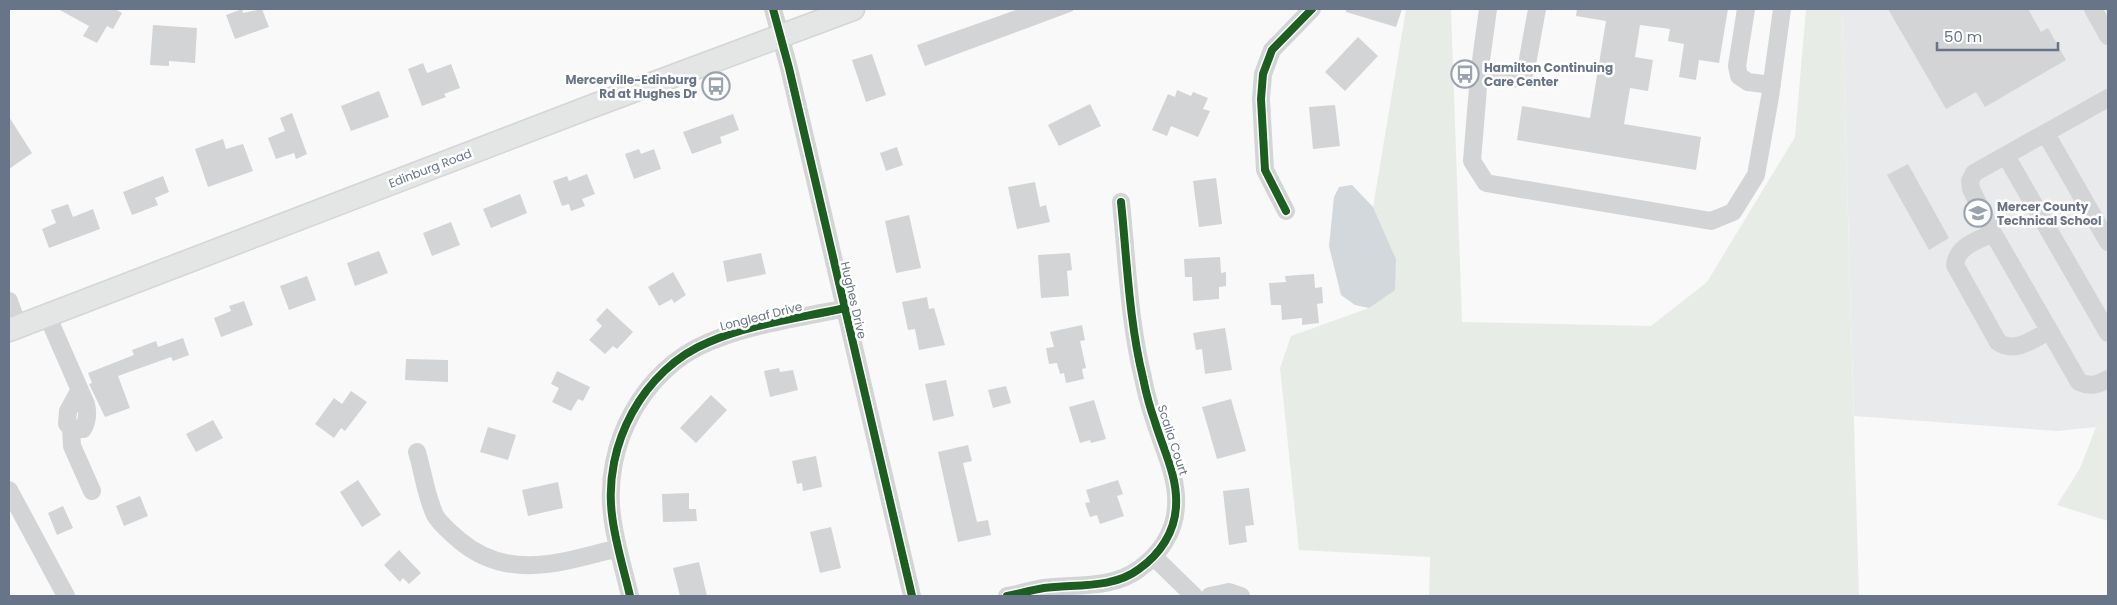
<svg xmlns="http://www.w3.org/2000/svg" width="2117" height="605" font-family="Poppins,sans-serif">
<style>
.built{fill:#e9eaeb}
.green{fill:#e8ece7}
.water{fill:#d2d8dc}
.building{fill:#d2d4d5}
.lines{fill:none;stroke-linecap:round;stroke-linejoin:round}
.major-casing{stroke:#d4d5d7;stroke-width:25}
.minor{stroke:#d3d4d5;stroke-width:18}
.major{stroke:#e4e5e5;stroke-width:22}
.cycleway-casing{stroke:#fff;stroke-width:11}
.cycleway{stroke:#1b5e20;stroke-width:8}
.labels{text-anchor:middle;dominant-baseline:central;stroke-width:5;stroke-linejoin:round;paint-order:stroke}
.poi-label{font-size:12px;font-weight:bold;fill:#687589;stroke:#fff;text-anchor:start}
.street-label{font-size:12px;fill:#687589;stroke:#fff}
</style>
<rect width="100%" height="100%" fill="#f9f9f9"/>
<!-- built -->
<path class="built" d="M 1842,9 L 2108,9 L 2108,426 L 2057,431 L 1854,416 Z"/>
<!-- green -->
<path class="green" d="M 1406,9 L 1451,9 L 1462,322 L 1651,326 L 1707,282 L 1795,137 L 1806,9 L 1842,9 L 1859,596 L 1429,596 L 1430,557 L 1299,550 L 1280,368 L 1291,336 L 1369,308 L 1396,259 L 1373,207 Z
M 2108,426 L 2108,521 L 2057,505 L 2080,468 L 2096,427 Z"/>
<!-- water -->
<path class="water" d="M 1352,185 L 1373,207 L 1396,259 L 1395,290 L 1369,308 L 1355,305 L 1341,295 L 1329,246 L 1334,197 L 1339,187 Z"/>
<!-- building -->
<path class="building" d="M 58,9 L 115,9 L 122,13 L 113,29 L 107,26 L 97,43 L 83,36 L 89,26 Z
M 242,9 L 243,13 L 262,9 L 269,27 L 235,39 L 226,15 Z
M 1019,9 L 1073,9 L 1073,11 L 925,66 L 917,45 Z
M 1346,9 L 1402,9 L 1396,27 L 1346,12 Z
M 1577,9 L 1728,9 L 1719,63 L 1699,60 L 1696,80 L 1679,77 L 1684,44 L 1668,41 L 1670,29 L 1640,25 L 1635,57 L 1653,60 L 1648,91 L 1630,88 L 1624,124 L 1701,137 L 1696,170 L 1517,140 L 1522,106 L 1590,118 L 1606,21 L 1576,16 Z
M 1888,9 L 2028,9 L 2041,32 L 2048,28 L 2066,60 L 1985,107 L 1976,92 L 1946,109 Z
M 153,25 L 197,28 L 195,63 L 169,61 L 169,66 L 150,65 Z
M 1358,37 L 1378,56 L 1345,91 L 1325,72 Z
M 872,54 L 886,95 L 866,102 L 852,60 Z
M 423,63 L 427,73 L 451,64 L 460,88 L 444,94 L 446,97 L 422,106 L 408,69 Z
M 1177,90 L 1191,96 L 1193,92 L 1208,98 L 1203,109 L 1210,111 L 1198,137 L 1171,126 L 1167,136 L 1152,130 L 1168,94 L 1175,97 Z
M 379,91 L 389,117 L 351,131 L 341,106 Z
M 1090,104 L 1101,126 L 1059,146 L 1048,125 Z
M 1335,105 L 1340,146 L 1313,149 L 1309,107 Z
M 292,113 L 307,154 L 296,159 L 294,153 L 276,159 L 268,138 L 285,131 L 280,118 Z
M 733,114 L 739,130 L 720,137 L 722,143 L 692,154 L 683,132 Z
M 9,117 L 32,153 L 9,169 Z
M 223,139 L 226,149 L 243,144 L 253,171 L 208,187 L 195,149 Z
M 897,147 L 903,165 L 886,171 L 880,153 Z
M 639,149 L 641,154 L 654,149 L 661,169 L 634,179 L 625,154 Z
M 1908,164 L 1949,238 L 1929,250 L 1887,175 Z
M 587,174 L 595,194 L 582,199 L 585,206 L 571,211 L 569,204 L 562,206 L 553,181 L 567,176 L 569,181 Z
M 163,176 L 169,192 L 155,198 L 158,205 L 132,215 L 123,192 Z
M 1216,178 L 1222,224 L 1199,227 L 1193,181 Z
M 1035,182 L 1040,207 L 1046,205 L 1050,222 L 1017,229 L 1008,187 Z
M 520,194 L 527,213 L 491,228 L 483,209 Z
M 68,204 L 73,217 L 93,209 L 100,229 L 49,248 L 42,229 L 56,223 L 51,210 Z
M 909,215 L 921,268 L 896,273 L 885,221 Z
M 451,222 L 460,245 L 432,256 L 423,233 Z
M 379,251 L 388,273 L 355,286 L 347,263 Z
M 761,253 L 766,274 L 727,282 L 723,261 Z
M 1070,253 L 1072,270 L 1067,271 L 1069,296 L 1041,298 L 1038,255 Z
M 1220,257 L 1221,273 L 1226,272 L 1226,286 L 1219,287 L 1219,299 L 1193,301 L 1192,277 L 1185,277 L 1184,259 Z
M 673,272 L 686,295 L 674,303 L 672,299 L 659,306 L 648,287 Z
M 1314,274 L 1315,288 L 1322,287 L 1323,303 L 1317,304 L 1319,323 L 1302,325 L 1302,318 L 1282,320 L 1281,305 L 1271,305 L 1269,283 L 1286,282 L 1285,276 Z
M 307,276 L 316,300 L 289,310 L 280,286 Z
M 927,297 L 929,309 L 934,308 L 945,345 L 919,350 L 915,329 L 908,330 L 902,302 Z
M 244,301 L 253,325 L 221,337 L 214,318 L 231,311 L 229,306 Z
M 607,308 L 633,332 L 617,349 L 613,346 L 605,354 L 589,340 L 602,326 L 596,320 Z
M 1082,325 L 1085,340 L 1080,341 L 1086,368 L 1082,369 L 1084,379 L 1066,383 L 1064,373 L 1060,374 L 1057,363 L 1049,364 L 1046,348 L 1054,347 L 1050,332 Z
M 1225,328 L 1232,370 L 1205,374 L 1202,349 L 1196,350 L 1193,333 Z
M 183,338 L 189,355 L 173,361 L 171,357 L 118,376 L 130,408 L 105,417 L 89,384 L 92,383 L 88,373 L 134,355 L 132,350 L 156,341 L 158,347 Z
M 406,359 L 448,360 L 448,382 L 405,380 Z
M 779,368 L 780,372 L 793,370 L 798,390 L 770,397 L 764,371 Z
M 557,371 L 590,387 L 583,401 L 578,399 L 571,411 L 552,402 L 559,388 L 551,384 Z
M 946,380 L 954,416 L 933,421 L 925,384 Z
M 1006,386 L 1011,403 L 993,408 L 988,390 Z
M 351,391 L 367,402 L 345,431 L 341,428 L 334,438 L 315,424 L 334,398 L 342,404 Z
M 711,395 L 727,410 L 696,443 L 680,428 Z
M 1231,399 L 1246,451 L 1217,459 L 1202,407 Z
M 1094,400 L 1106,439 L 1091,443 L 1090,440 L 1080,443 L 1069,407 Z
M 213,420 L 223,438 L 196,452 L 186,434 Z
M 488,427 L 516,435 L 508,460 L 480,452 Z
M 968,445 L 972,461 L 963,463 L 977,522 L 988,520 L 991,535 L 958,542 L 938,452 Z
M 816,456 L 822,487 L 803,491 L 802,483 L 797,484 L 792,461 Z
M 358,480 L 381,515 L 362,527 L 340,492 Z
M 1118,480 L 1123,494 L 1117,496 L 1124,516 L 1100,524 L 1097,515 L 1090,517 L 1085,503 L 1090,502 L 1086,490 Z
M 558,482 L 563,508 L 528,516 L 522,490 Z
M 1249,488 L 1254,525 L 1245,526 L 1247,542 L 1229,545 L 1223,491 Z
M 689,493 L 689,509 L 696,509 L 697,521 L 663,522 L 662,494 Z
M 140,496 L 148,516 L 124,526 L 116,506 Z
M 63,506 L 73,528 L 57,535 L 48,513 Z
M 831,527 L 841,568 L 820,573 L 810,532 Z
M 399,550 L 421,573 L 409,584 L 403,578 L 400,582 L 384,565 Z
M 699,562 L 707,596 L 680,596 L 673,568 Z"/>
<g class="lines">
<!-- major casing -->
<g class="major-casing">
<path id="major" d="M 9,330 L 590,107 L 853,9"/>
</g>
<!-- minor -->
<path class="minor" d="M 773,9 L 789,68 L 912,596
M 1488,9 L 1479,75 L 1472,161 L 1486,183 L 1711,221 L 1733,212 L 1756,175 L 1770,97 L 1782,9
M 1746,9 L 1737,66 L 1739,76 L 1748,82 L 1772,85
M 2093,9 L 2108,36
M 1479,75 L 1507,79 L 1519,78 L 1526,70 L 1537,9
M 2108,98 L 1974,173 L 1970,181 L 1971,189 L 1993,233 L 2079,382 C 2091,387 2097,385 2108,379
M 2046,134 L 2108,242
M 2006,156 L 2108,333
M 1286,211 L 1265,170 L 1261,99 L 1263,74 L 1272,50 L 1312,9
M 1993,233 C 1977,241 1957,246 1955,265 L 1998,342 C 2015,354 2033,339 2049,331
M 9,301 L 18,326
M 47,315 L 86,404 C 88,413 88,421 83,429 L 71,428 L 67,424 L 68,411 L 79,391
M 71,428 L 72,446 L 92,491
M 417,452 C 423,472 426,496 435,515 C 440,524 451,533 459,540 C 508,582 563,562 618,548
M 9,490 L 66,596
M 1154,557 L 1194,596
M 630,596 C 624,570 615,542 612,515 C 603,445 643,369 709,342 C 751,324 800,318 845,308
M 1007,596 C 1019,594 1031,590 1044,588 C 1075,584 1113,589 1139,569 C 1160,554 1175,532 1176,506 C 1178,477 1163,449 1155,422 C 1150,408 1146,393 1143,378 C 1129,321 1127,260 1121,202
M 1210,596 L 1229,592 L 1241,596"/>
<!-- major -->
<use href="#major" class="major"/>
<!-- cycleway casing -->
<g class="cycleway-casing">
<path id="cycleway" d="M 773,9 L 789,68 L 912,596
M 1286,211 L 1265,170 L 1261,99 L 1263,74 L 1272,50 L 1312,9
M 630,596 C 624,570 615,542 612,515 C 603,445 643,369 709,342 C 751,324 800,318 845,308
M 1007,596 C 1019,594 1031,590 1044,588 C 1075,584 1113,589 1139,569 C 1160,554 1175,532 1176,506 C 1178,477 1163,449 1155,422 C 1150,408 1146,393 1143,378 C 1129,321 1127,260 1121,202"/>
</g>
<!-- cycleway -->
<use href="#cycleway" class="cycleway"/>
</g>
<!-- icons -->
<defs>
<g id="bus-ring" transform="scale(1.4375)"><circle r="9.5" fill="#fff" stroke="#9ba3b0" stroke-width="1.5"/><path d="M-5-6H5V4H4V6H2V4H-2V6H-4V4H-5ZM-3.5-4V0h7V-4ZM-3.5 1.2v1.5H-2V1.2ZM2 1.2v1.5H3.5V1.2Z" fill="#9ba3b0"/></g>
<g id="university-ring" transform="scale(1.4375)"><circle r="9.5" fill="#fff" stroke="#9ba3b0" stroke-width="1.5"/><path d="M0-5L7-2L0 1L-7-2ZM-4 1L0 2.5L4 1V4Q0 6-4 4Z" fill="#9ba3b0"/></g>
</defs>
<g fill-rule="evenodd">
<use href="#bus-ring" x="1465" y="74"/>
<use href="#bus-ring" x="716" y="86"/>
<use href="#university-ring" x="1978" y="213"/>
</g>
<g class="labels">
<!-- poi labels -->
<g class="poi-label">
<text x="1484" y="67">Hamilton Continuing<tspan x="1484" dy="14">Care Center</tspan></text>
<text x="697" y="79" text-anchor="end">Mercerville-Edinburg<tspan x="697" dy="14">Rd at Hughes Dr</tspan></text>
<text x="1997" y="206">Mercer County<tspan x="1997" dy="14">Technical School</tspan></text>
</g>
<!-- street labels -->
<g class="street-label">
<text transform="translate(430 168) rotate(-21)">Edinburg Road</text>
<text transform="translate(854 300) rotate(77)">Hughes Drive</text>
<text transform="translate(761 316) rotate(-14)">Longleaf Drive</text>
<text transform="translate(1173 440) rotate(72)">Scalia Court</text>
</g>
</g>
<!-- border -->
<rect width="2117" height="605" fill="none" stroke="#687589" stroke-width="20"/>
<!-- scale -->
<path d="M1937 42v8h121v-8" fill="none" stroke="#687589" stroke-width="2.5"/>
<text x="1944" y="42" font-size="15" fill="#687589" stroke="#ffffff" stroke-width="4" paint-order="stroke">50 m</text>
</svg>
